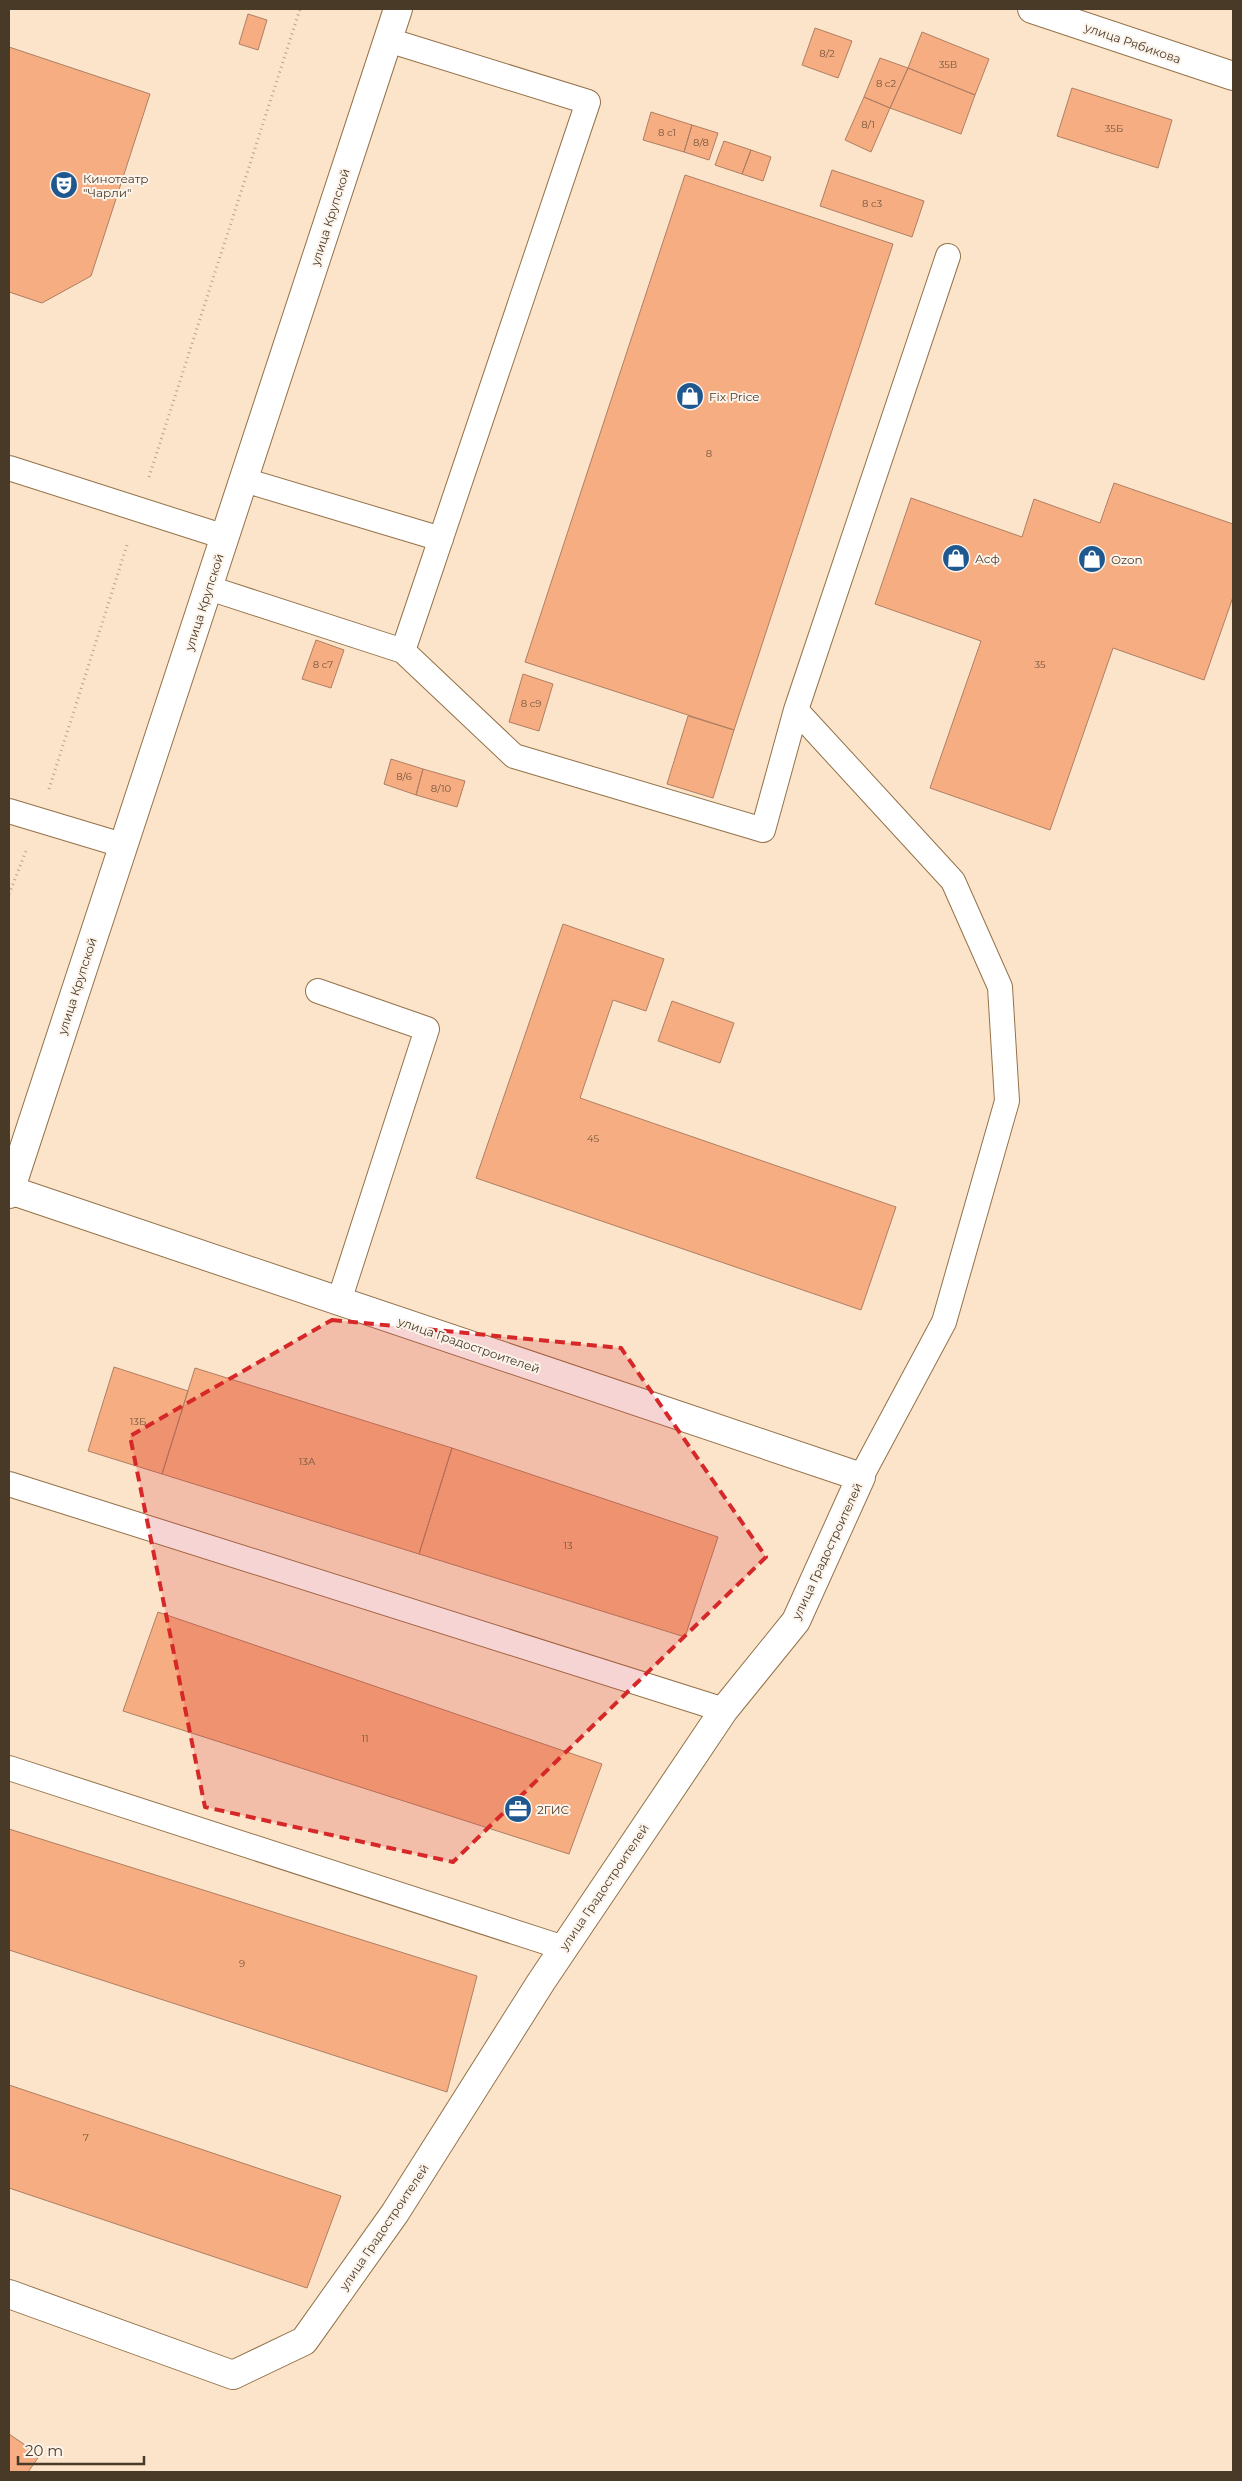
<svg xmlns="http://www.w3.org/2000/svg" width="1242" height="2481" font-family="Montserrat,sans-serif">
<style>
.building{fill:#f6ad82;stroke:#af7f63}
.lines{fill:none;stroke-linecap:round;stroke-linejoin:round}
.service-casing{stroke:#947249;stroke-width:26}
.minor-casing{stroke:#947249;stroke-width:30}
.tertiary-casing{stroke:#947249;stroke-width:30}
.secondary-casing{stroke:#947249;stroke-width:30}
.path{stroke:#b7a38c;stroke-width:3;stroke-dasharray:1 4;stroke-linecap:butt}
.service{stroke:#fff;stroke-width:24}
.minor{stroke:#fff;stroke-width:28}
.tertiary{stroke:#fff;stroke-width:28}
.secondary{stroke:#fff;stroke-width:28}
.marked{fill:#d62828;fill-opacity:0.2;stroke:#d62828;stroke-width:4;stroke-dasharray:10 6;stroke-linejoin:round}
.labels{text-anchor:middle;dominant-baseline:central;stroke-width:4;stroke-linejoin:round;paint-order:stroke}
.number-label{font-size:10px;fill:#74573e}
.street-label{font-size:12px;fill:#493a28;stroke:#fcf4eb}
.poi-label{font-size:12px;fill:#493a28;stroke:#fcf4eb;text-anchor:start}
</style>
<rect width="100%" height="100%" fill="#fbe4ca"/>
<!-- building -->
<path class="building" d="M 248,14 L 267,20 L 258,50 L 239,44 Z
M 815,28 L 852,41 L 838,78 L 802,65 Z
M 922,32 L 989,59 L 975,95 L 908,68 Z
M 9,47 L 150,94 L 91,276 L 42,303 L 9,292 Z
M 880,58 L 908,68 L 890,108 L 864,97 Z
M 908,68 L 975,95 L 961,134 L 890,108 Z
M 1072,88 L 1172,120 L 1158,168 L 1057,136 Z
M 864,97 L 890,108 L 871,152 L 845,140 Z
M 651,112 L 692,125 L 684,152 L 643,140 Z
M 692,125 L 718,133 L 709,160 L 684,152 Z
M 724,141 L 751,150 L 742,174 L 715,165 Z
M 751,150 L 771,157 L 763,181 L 742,174 Z
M 832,170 L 924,201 L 912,237 L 820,206 Z
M 685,175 L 893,244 L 734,730 L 525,662 Z
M 1114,483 L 1233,524 L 1233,597 L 1204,680 L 1113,648 L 1050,830 L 930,788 L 981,641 L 875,604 L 911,498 L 1022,537 L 1034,499 L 1100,523 Z
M 316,640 L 344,650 L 331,688 L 302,679 Z
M 523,674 L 553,684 L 539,731 L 509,722 Z
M 688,716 L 734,730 L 713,798 L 667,784 Z
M 391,759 L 423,769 L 416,795 L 384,784 Z
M 423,769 L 465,781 L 457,807 L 416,795 Z
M 563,924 L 664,959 L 646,1011 L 613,1000 L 580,1098 L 896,1207 L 861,1310 L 476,1178 Z
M 672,1001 L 734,1023 L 720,1063 L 658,1041 Z
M 114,1367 L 188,1391 L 162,1474 L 88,1451 Z
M 195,1368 L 452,1448 L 419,1554 L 162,1474 Z
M 452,1448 L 718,1537 L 685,1637 L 419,1554 Z
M 158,1612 L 602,1764 L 569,1854 L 123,1711 Z
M 9,1829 L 477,1976 L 447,2092 L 9,1950 Z
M 9,2085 L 341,2196 L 307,2288 L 9,2188 Z
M 9,2434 L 40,2455 L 28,2472 L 9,2472 Z"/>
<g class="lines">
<!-- service casing -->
<g class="service-casing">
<path id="service" d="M 9,468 L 225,537
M 244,480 L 441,539
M 209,588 L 403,651 L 588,102 L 388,40
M 403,651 L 514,756 L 763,830 L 796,710
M 9,811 L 122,845
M 318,991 L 427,1029 L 339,1301
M 861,1477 L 944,1322 L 1007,1101 L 1000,987 L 953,881 L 796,710 L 948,256
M 9,1484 L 724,1710
M 9,1768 L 564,1948"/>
</g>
<!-- minor casing -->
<g class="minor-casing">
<path id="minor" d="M 9,2294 L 233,2375 L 304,2341 L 395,2213 L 541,1982 L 724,1710 L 796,1621 L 861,1477 L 10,1190"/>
</g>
<!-- tertiary casing -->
<g class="tertiary-casing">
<path id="tertiary" d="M 1032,9 L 1233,76"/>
</g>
<!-- secondary casing -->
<g class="secondary-casing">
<path id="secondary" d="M 9,1194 L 398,9"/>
</g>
<!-- path -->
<path class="path" d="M 149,477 L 300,9
M 49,789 L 128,542
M 9,894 L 26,851"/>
<!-- service -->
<use href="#service" class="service"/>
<!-- minor -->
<use href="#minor" class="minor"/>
<!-- tertiary -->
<use href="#tertiary" class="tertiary"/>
<!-- secondary -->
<use href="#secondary" class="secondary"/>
</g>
<!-- marked area -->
<path class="marked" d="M 332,1320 L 621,1348 L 766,1557 L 453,1862 L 205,1807 L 130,1436 Z"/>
<!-- icons -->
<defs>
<g id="theatre-disc" transform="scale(1.4375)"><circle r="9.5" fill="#1f578f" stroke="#fcf4eb"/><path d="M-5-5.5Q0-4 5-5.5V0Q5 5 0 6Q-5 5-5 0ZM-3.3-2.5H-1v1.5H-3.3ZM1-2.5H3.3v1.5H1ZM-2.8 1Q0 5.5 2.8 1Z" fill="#fff"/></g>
<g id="shop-disc" transform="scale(1.4375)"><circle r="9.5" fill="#1f578f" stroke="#fcf4eb"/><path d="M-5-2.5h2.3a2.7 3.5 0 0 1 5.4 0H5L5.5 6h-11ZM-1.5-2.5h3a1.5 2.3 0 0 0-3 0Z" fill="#fff"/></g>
<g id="office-disc" transform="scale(1.4375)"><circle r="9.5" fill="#1f578f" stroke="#fcf4eb"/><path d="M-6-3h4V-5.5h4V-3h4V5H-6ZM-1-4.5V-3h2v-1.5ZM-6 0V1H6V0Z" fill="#fff"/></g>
</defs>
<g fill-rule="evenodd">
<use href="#theatre-disc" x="64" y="185"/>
<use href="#shop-disc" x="690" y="396"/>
<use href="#shop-disc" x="956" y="558"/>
<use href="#shop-disc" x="1092" y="559"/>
<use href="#office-disc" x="518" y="1809"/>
</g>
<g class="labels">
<!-- number labels -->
<g class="number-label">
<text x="827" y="53">8/2</text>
<text x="948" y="64">35В</text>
<text x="886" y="83">8 с2</text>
<text x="868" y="124">8/1</text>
<text x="1114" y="128">35Б</text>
<text x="667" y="132">8 с1</text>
<text x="701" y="142">8/8</text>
<text x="872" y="203">8 с3</text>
<text x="709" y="453">8</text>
<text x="323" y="664">8 с7</text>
<text x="1040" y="664">35</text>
<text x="531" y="703">8 с9</text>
<text x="404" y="776">8/6</text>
<text x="441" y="788">8/10</text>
<text x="593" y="1138">45</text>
<text x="138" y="1421">13Б</text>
<text x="307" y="1461">13А</text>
<text x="568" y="1545">13</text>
<text x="365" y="1738">11</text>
<text x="242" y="1963">9</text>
<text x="86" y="2137">7</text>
</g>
<!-- street labels -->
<g class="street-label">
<text transform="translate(1133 43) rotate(19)">улица Рябикова</text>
<text transform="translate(330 217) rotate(-72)">улица Крупской</text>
<text transform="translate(204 602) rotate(-72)">улица Крупской</text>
<text transform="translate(77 986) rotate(-72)">улица Крупской</text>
<text transform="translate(469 1345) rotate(19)">улица Градостроителей</text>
<text transform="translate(827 1551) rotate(-65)">улица Градостроителей</text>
<text transform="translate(604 1887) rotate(-56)">улица Градостроителей</text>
<text transform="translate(384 2227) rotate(-56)">улица Градостроителей</text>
</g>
<!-- poi labels -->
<g class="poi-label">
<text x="83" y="178">Кинотеатр<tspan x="83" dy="14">"Чарли"</tspan></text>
<text x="709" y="396">Fix Price</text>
<text x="975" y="558">Асф</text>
<text x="1111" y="559">Ozon</text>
<text x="537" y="1809">2ГИС</text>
</g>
</g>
<!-- border -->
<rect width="1242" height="2481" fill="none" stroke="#493a28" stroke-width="20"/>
<!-- scale -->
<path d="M18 2456v8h126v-8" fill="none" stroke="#493a28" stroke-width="2.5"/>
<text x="25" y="2456" font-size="15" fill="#493a28" stroke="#fcf4eb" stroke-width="4" paint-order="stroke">20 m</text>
</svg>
